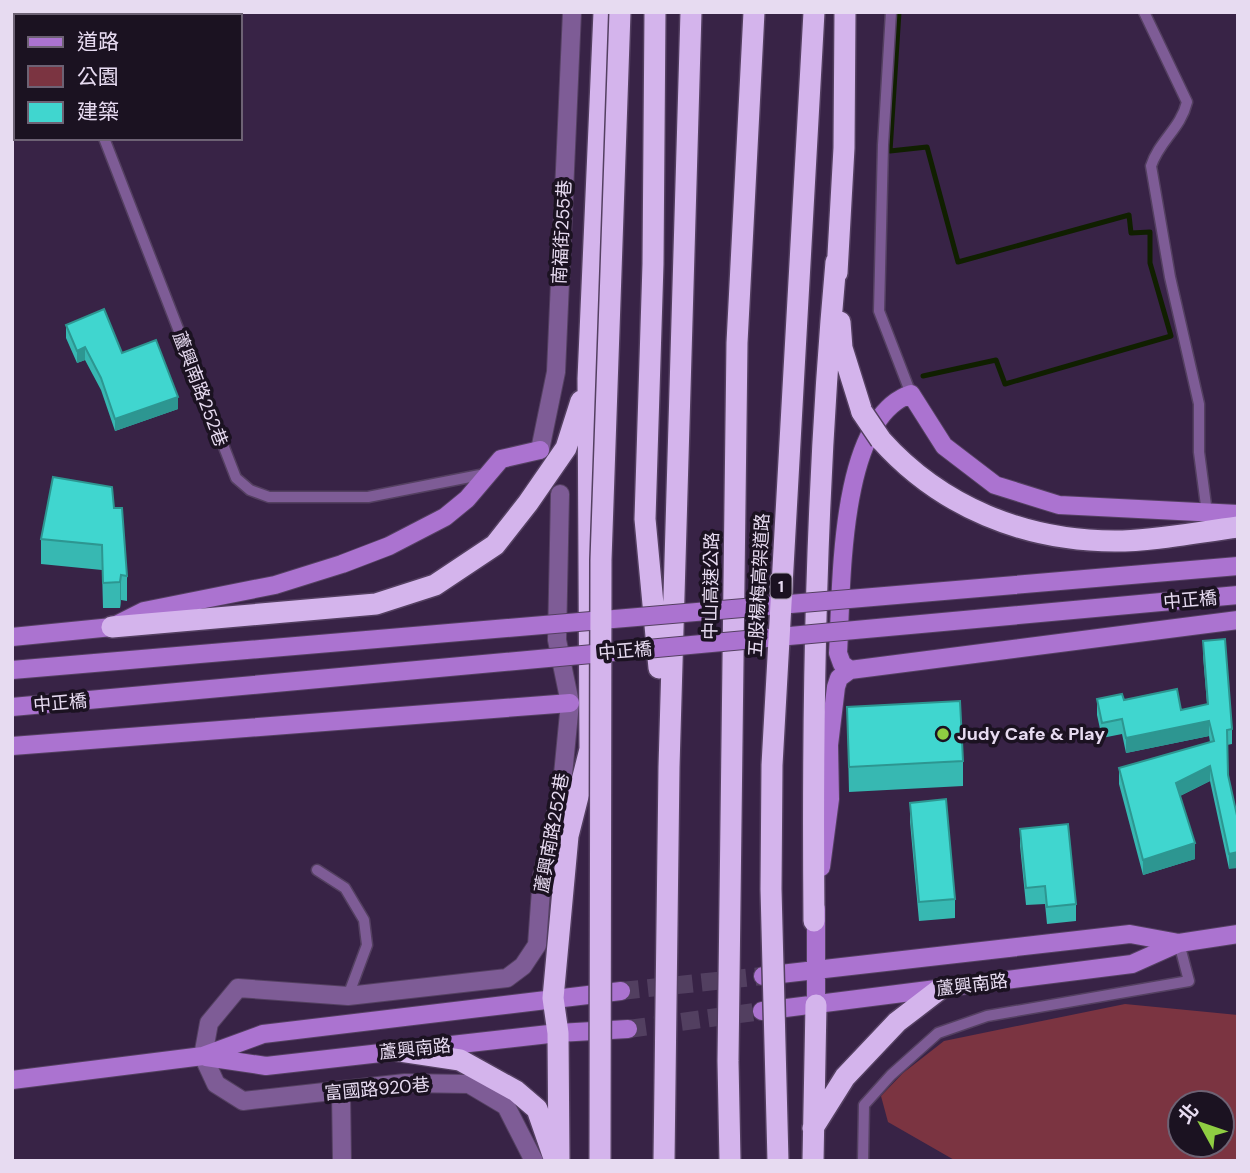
<svg xmlns="http://www.w3.org/2000/svg" width="1250" height="1173" font-family="'DM Sans','Noto Sans TC',sans-serif">
<style>
.green{fill:#7b3441;fill-rule:evenodd}
.lines{fill:none;stroke-linecap:round;stroke-linejoin:round}
.stream{stroke:#101f00;stroke-width:5}
.secondary-tunnel{stroke:#523f60;stroke-width:18;stroke-dasharray:18 9;stroke-linecap:butt}
.lane-casing{stroke:#544061;stroke-width:13}
.street-casing{stroke:#544061;stroke-width:20}
.secondary-casing{stroke:#544061;stroke-width:20}
.highway-casing{stroke:#544061;stroke-width:24}
.lane{stroke:#7e5c96;stroke-width:10}
.street{stroke:#7e5c96;stroke-width:18}
.secondary{stroke:#ab73d0;stroke-width:18}
.highway{stroke:#d4b4ec;stroke-width:21}
.secondary-bridge-casing{stroke:#544061;stroke-width:20;stroke-linecap:butt}
.highway-bridge-casing{stroke:#544061;stroke-width:24;stroke-linecap:butt}
.secondary-bridge{stroke:#ab73d0;stroke-width:18}
.highway-bridge{stroke:#d4b4ec;stroke-width:21}
.wall{fill:#37b8b2}
.shaded-wall{fill:#2d9691}
.building{fill:#40d6cf;stroke:#2d9691;stroke-width:2}
.poi-dot{fill:#8fcd42;stroke:#1b1221;stroke-width:2.5}
.labels{text-anchor:middle;dominant-baseline:central;stroke-width:7;stroke-linejoin:round;paint-order:stroke}
.shield{fill:#1b1221;stroke:#aa9fb3;stroke-width:2}
.shield-label{font-size:16px;font-weight:bold;fill:#e7dbf1}
.street-label{font-size:18px;fill:#e7dbf1;stroke:#1b1221}
.poi-label{font-size:18px;font-weight:bold;fill:#e7dbf1;stroke:#1b1221;text-anchor:start}
</style>
<rect width="100%" height="100%" fill="#382346"/>
<!-- green -->
<path class="green" d="M 1125,1004 L 1238,1015 L 1238,1161 L 956,1161 L 888,1122 L 881,1096 L 903,1073 L 944,1041 ZM 1180,1103 L 1222,1103 L 1222,1145 L 1180,1145 Z"/>
<g class="lines">
<!-- stream -->
<path class="stream" d="M 899,12 L 890,151 L 927,147 L 958,262 L 1129,215 L 1131,233 L 1150,232 L 1150,263 L 1171,336 L 1005,384 L 996,360 L 923,376"/>
<!-- secondary-tunnel -->
<path class="secondary-tunnel" d="M 621,991 L 763,976
M 628,1029 L 762,1011"/>
<!-- lane casing -->
<g class="lane-casing">
<path id="lane" d="M 62,12 L 62,16
M 891,12 L 883,145 L 879,311 L 911,394
M 1144,12 L 1187,102 C 1181,128 1159,141 1151,166 L 1170,277 L 1199,404 L 1199,452 L 1207,513
M 104,138 L 236,478 L 250,490 L 269,497 L 368,497 L 485,474
M 317,870 L 345,888 L 364,920 L 367,945 L 348,996
M 863,1161 L 864,1105 L 891,1075 L 938,1033 L 987,1016 L 1189,981 L 1179,943"/>
</g>
<!-- street casing -->
<g class="street-casing">
<path id="street" d="M 540,450 L 556,372 L 572,12
M 341,1092 L 342,1161
M 534,1161 L 506,1106 L 469,1084 L 405,1083 L 243,1101 L 216,1084 L 203,1056 L 209,1023 L 238,988 L 348,996 L 507,978 L 523,966 L 537,945 L 542,876 L 562,785 L 570,703 L 557,640 L 560,494"/>
</g>
<!-- secondary casing -->
<g class="secondary-casing">
<path id="secondary" d="M 12,637 L 112,627 L 144,611 L 275,585 L 342,564 L 389,546 L 445,517 L 467,499 L 501,459 L 540,450
M 850,670 L 842,664 L 838,653 C 842,587 838,418 911,394 L 944,446 L 995,485 L 1059,505 L 1238,514
M 12,746 L 570,703
M 821,867 L 830,799 L 829,745 L 836,687 L 839,678 L 850,670 L 1238,620
M 816,909 L 816,1005
M 763,976 L 1130,934 L 1179,943
M 762,1011 L 1132,964 L 1179,943 L 1238,934
M 206,1057 L 266,1066 L 558,1033 L 628,1029
M 12,1080 L 203,1056 L 263,1034 L 621,991"/>
</g>
<!-- highway casing -->
<g class="highway-casing">
<path id="highway" d="M 655,12 L 653,264 L 645,519 L 659,668
M 837,273 L 844,148 L 845,12
M 840,322 L 842,348 L 862,412
M 881,440 C 941,507 1025,541 1115,541 C 1155,541 1198,532 1238,527
M 112,627 L 376,604 L 435,585 L 495,545 L 528,503 L 566,448 L 581,401
M 814,921 C 812,701 816,481 836,262
M 400,1051 L 460,1060 L 516,1091 L 537,1109 L 553,1155
M 813,1128 L 845,1077 L 897,1022 L 940,989
M 559,1161 L 558,1033 L 553,998 L 568,836 L 590,749 L 588,379 L 604,12
M 664,1161 L 669,767 L 691,12
M 730,1161 L 728,1061 L 737,343 L 754,12
M 813,1161 L 816,1005"/>
</g>
<!-- lane -->
<use href="#lane" class="lane"/>
<!-- street -->
<use href="#street" class="street"/>
<!-- secondary -->
<use href="#secondary" class="secondary"/>
<!-- highway -->
<use href="#highway" class="highway"/>
<!-- secondary-bridge casing -->
<g class="secondary-bridge-casing">
<path id="secondary-bridge" d="M 12,670 L 1238,566
M 12,707 L 1238,595"/>
</g>
<!-- highway-bridge casing -->
<g class="highway-bridge-casing">
<path id="highway-bridge" d="M 862,412 L 881,440
M 600,1161 L 601,560 L 620,12
M 778,1161 L 771,889 L 772,765 L 814,12"/>
</g>
<!-- secondary-bridge -->
<use href="#secondary-bridge" class="secondary-bridge"/>
<!-- highway-bridge -->
<use href="#highway-bridge" class="highway-bridge"/>
</g>
<!-- wall -->
<path class="wall" d="M 66,325 L 122,353 L 178,409 L 115,431 L 101,390 L 85,360 L 77,363 L 66,338 Z
M 114,508 L 127,576 L 127,601 L 121,600 L 120,608 L 103,608 L 102,570 L 41,564 L 41,539 Z
M 1203,641 L 1232,729 L 1232,744 L 1227,745 L 1228,775 L 1238,820 L 1229,869 L 1210,781 L 1180,796 L 1195,859 L 1143,875 L 1119,784 L 1119,768 L 1210,742 L 1209,736 L 1126,753 L 1122,734 L 1102,738 L 1097,715 L 1097,699 L 1124,700 L 1181,710 L 1207,704 L 1203,656 Z
M 847,707 L 963,761 L 963,786 L 849,792 Z
M 910,803 L 955,899 L 955,918 L 919,921 L 910,822 Z
M 1020,829 L 1076,904 L 1076,921 L 1047,924 L 1045,904 L 1026,905 L 1020,846 Z"/>
<!-- shaded-wall -->
<path class="shaded-wall" d="M 85,347 L 85,360 L 77,363 L 77,351 Z
M 178,397 L 178,409 L 115,431 L 115,419 Z
M 121,575 L 121,600 L 120,608 L 120,582 Z
M 1209,721 L 1209,736 L 1126,753 L 1126,738 Z
M 1210,766 L 1210,781 L 1176,798 L 1176,783 Z
M 1195,843 L 1195,859 L 1143,875 L 1143,860 Z
M 1238,852 L 1238,868 L 1229,869 L 1229,854 Z"/>
<!-- building -->
<path class="building" d="M 104,309 L 122,353 L 156,340 L 178,397 L 115,419 L 101,378 L 85,347 L 77,351 L 66,325 Z
M 53,477 L 112,487 L 114,508 L 122,508 L 127,576 L 121,575 L 120,582 L 103,583 L 102,545 L 41,539 Z
M 1225,639 L 1232,729 L 1227,730 L 1228,775 L 1238,820 L 1238,852 L 1229,854 L 1210,766 L 1176,783 L 1195,843 L 1143,860 L 1119,768 L 1214,741 L 1209,721 L 1126,738 L 1122,719 L 1102,723 L 1097,699 L 1122,694 L 1124,700 L 1177,689 L 1181,710 L 1208,704 L 1203,641 Z
M 960,701 L 963,761 L 849,767 L 847,707 Z
M 946,799 L 955,899 L 919,902 L 910,803 Z
M 1068,824 L 1076,904 L 1047,907 L 1045,886 L 1026,888 L 1020,829 Z"/>
<!-- markers -->
<circle class="poi-dot" cx="943" cy="734" r="7"/>
<g class="labels">
<!-- shield labels -->
<rect class="shield" x="770.5" y="573.5" width="21" height="25" rx="5"/>
<g class="shield-label">
<text x="781" y="586">1</text>
</g>
<!-- street labels -->
<g class="street-label">
<text transform="translate(562 232) rotate(-87)">南福街255巷</text>
<text transform="translate(200 389) rotate(69)">蘆興南路252巷</text>
<text transform="translate(759 585) rotate(-87)">五股楊梅高架道路</text>
<text transform="translate(711 586) rotate(-89)">中山高速公路</text>
<text transform="translate(1190 600) rotate(-5)">中正橋</text>
<text transform="translate(625 651) rotate(-5)">中正橋</text>
<text transform="translate(60 703) rotate(-5)">中正橋</text>
<text transform="translate(552 833) rotate(-80)">蘆興南路252巷</text>
<text transform="translate(972 985) rotate(-7)">蘆興南路</text>
<text transform="translate(415 1049) rotate(-6)">蘆興南路</text>
<text transform="translate(377 1089) rotate(-5)">富國路920巷</text>
</g>
<!-- poi labels -->
<g class="poi-label">
<text x="957" y="734">Judy Cafe &amp; Play</text>
</g>
</g>
<!-- border -->
<rect width="1250" height="1173" fill="none" stroke="#e7dbf1" stroke-width="28"/>
<!-- legend -->
<rect x="14" y="14" width="228" height="126" fill="#1b1221" stroke="#6d6274" stroke-width="2"/>
<rect x="28" y="37" width="35" height="10" fill="#ab73d0" stroke="#6d6274" stroke-width="2"/>
<text x="77" y="49" font-size="21" fill="#e7dbf1">道路</text>
<rect x="28" y="66" width="35" height="21" fill="#7b3441" stroke="#6d6274" stroke-width="2"/>
<text x="77" y="84" font-size="21" fill="#e7dbf1">公園</text>
<rect x="28" y="102" width="35" height="21" fill="#40d6cf" stroke="#6d6274" stroke-width="2"/>
<text x="77" y="119" font-size="21" fill="#e7dbf1">建築</text>
<!-- north arrow -->
<g transform="translate(1201 1124) rotate(310)"><circle r="33" fill="#1b1221" stroke="#6d6274" stroke-width="2"/>
<path d="M0-5L12 26L0 18L-12 26Z" fill="#8fcd42"/>
<text y="-10" font-size="19" font-weight="bold" text-anchor="middle" fill="#e7dbf1">北</text>
</g>
</svg>
